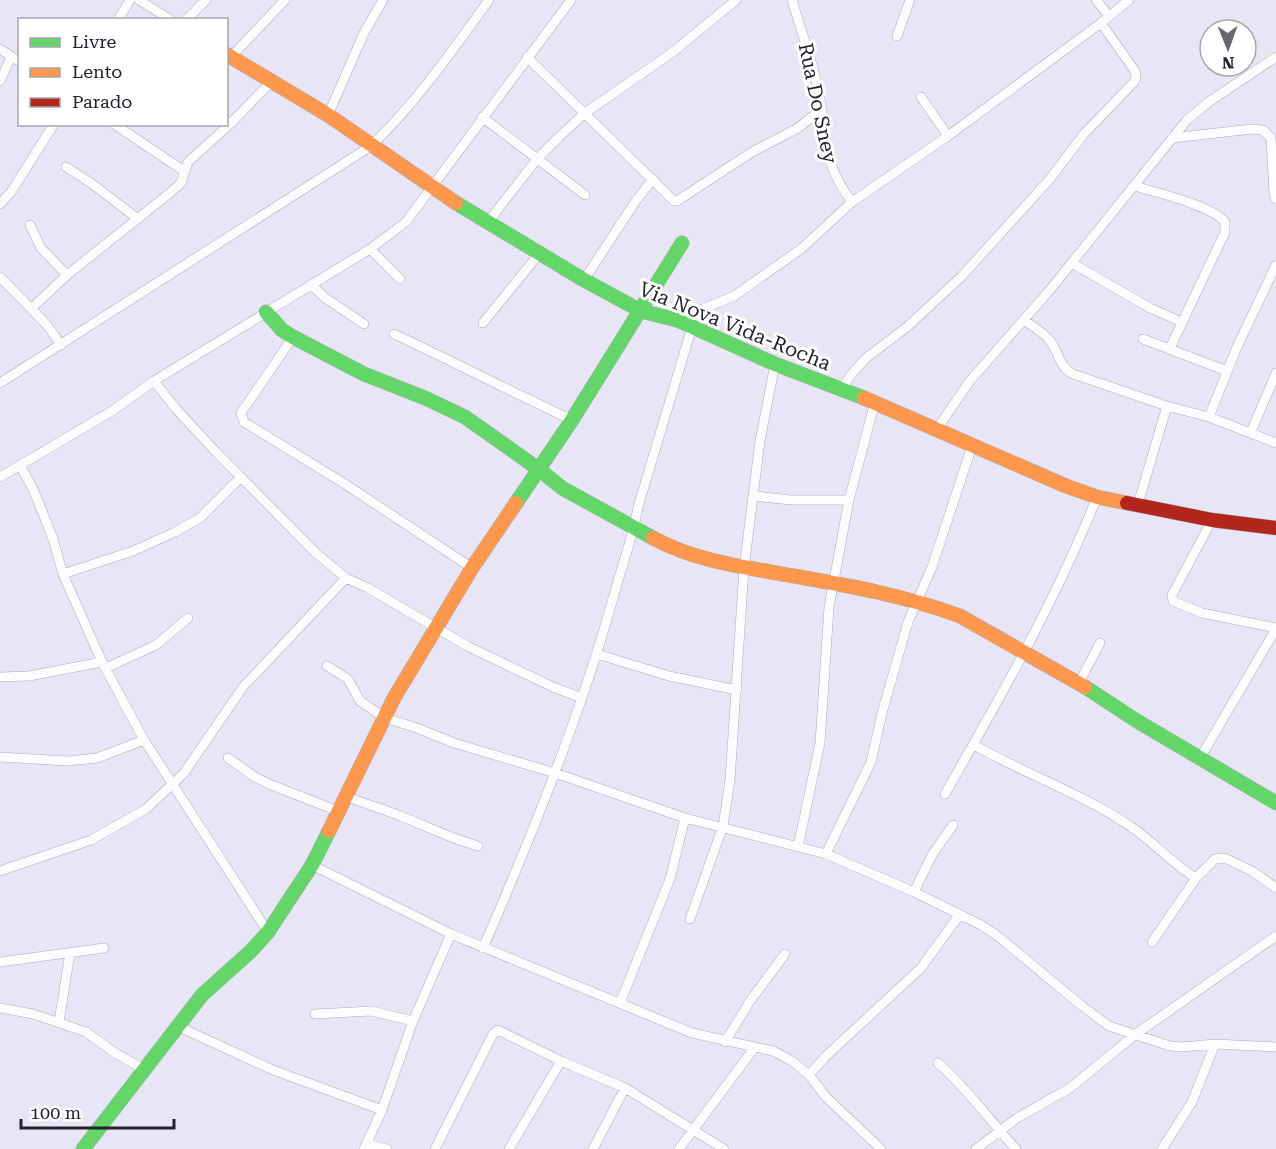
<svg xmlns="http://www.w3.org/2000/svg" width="1276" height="1149" font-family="'Roboto Serif',serif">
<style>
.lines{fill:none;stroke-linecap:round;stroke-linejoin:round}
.street-casing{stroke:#adacb8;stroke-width:10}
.fast-casing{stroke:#adacb8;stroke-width:15}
.slow-casing{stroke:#adacb8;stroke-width:15}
.jam-casing{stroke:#adacb8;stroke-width:15}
.street{stroke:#fcfbfe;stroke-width:9}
.fast{stroke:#63d668;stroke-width:14}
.slow{stroke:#ff974d;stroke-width:14}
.jam{stroke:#b3261e;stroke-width:14}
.labels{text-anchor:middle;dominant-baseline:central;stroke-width:6;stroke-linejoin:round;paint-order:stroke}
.street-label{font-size:20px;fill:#23212c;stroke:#fff}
</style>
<rect width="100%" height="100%" fill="#e8e6f6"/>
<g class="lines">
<!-- street casing -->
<g class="street-casing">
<path id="street" d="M 139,0 L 171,20
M 792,0 C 801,31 813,62 819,94 C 828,139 822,163 852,202
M 1096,0 L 1109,16
M 118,20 L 130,0
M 186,20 L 206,0
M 897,36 L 910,0
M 0,49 L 20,62
M 231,57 L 285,0
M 527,57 L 674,201 L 677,201 L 752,152 L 798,128 L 822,109
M 0,81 L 11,57
M 921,97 L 948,136
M 328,115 L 364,33 L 383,0
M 482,117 L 585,195
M 114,124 L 184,171
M 1172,138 L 1252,129 L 1263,130 L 1271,138 L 1274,194 L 1276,199
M 66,167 L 91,183 L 138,219
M 1135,186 C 1157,193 1211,205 1225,222 L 1225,232 L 1170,348
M 0,204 L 11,192 L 54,124
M 488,222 L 537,159 L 560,136 L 585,113 L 673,52 L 736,0
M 30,225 L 41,248 L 67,275
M 370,249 L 400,279
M 1072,263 L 1150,308 L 1182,322
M 0,277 L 47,325 L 61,345
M 584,280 L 635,202 L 653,179
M 312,285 L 324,297 L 364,324
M 32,308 L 67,275 L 171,192 L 181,183 L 188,162 L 230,124 L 271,82
M 677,320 L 734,296 L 801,249 L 852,202 L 948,136 L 1101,23 L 1129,0
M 1024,320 C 1033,327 1045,333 1051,342 C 1059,353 1059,367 1073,374 L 1167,406 L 1209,417 L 1276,443
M 483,323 L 539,254
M 394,334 C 454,362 512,392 572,420
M 293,337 L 241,413 L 244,422 L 345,484 L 472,568
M 1143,339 L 1227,371
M 154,381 L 177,410 L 216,452 L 316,553 L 346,578 L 368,588 L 469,647 L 553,687 L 582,698
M 0,383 L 371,146 C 417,102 452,51 489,0
M 842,390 L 850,376 L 866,358 L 907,327 L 961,277 L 1049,180 L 1084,134 L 1134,82 L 1136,78 L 1135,71 L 1101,23
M 1209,417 L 1237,347 L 1276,265
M 937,429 L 969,382 L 1049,291 L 1187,120 L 1210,101 L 1276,57
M 1251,432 L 1276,373
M 20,465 L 33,489 L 44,516 L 53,539 L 63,574 L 102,662 L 144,740 L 268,932
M 0,477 L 112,411 L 154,381 L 370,249 L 406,222 L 571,0
M 754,496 L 791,500 L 849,500
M 1138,504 L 1167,406
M 1212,520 L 1172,595 L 1173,601 L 1202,613 L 1276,628
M 63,574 L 133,551 L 175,532 L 200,518 L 241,477
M 597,654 L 669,676 L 737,690
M 327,666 L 348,679 L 360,701 L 385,718 L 417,728 L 454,743 L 555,773 L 685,818 L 826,854 L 914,892 L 981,925 L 999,937 L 1082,1006 L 1109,1026 L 1170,1046 L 1182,1047 L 1215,1044 L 1276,1047
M 106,668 L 156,645 L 188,618
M 0,677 L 29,676 L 102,662
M 1079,683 L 1100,643
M 974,745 C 1025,774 1081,793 1130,826 C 1154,842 1172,864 1196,878
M 0,757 L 68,761 L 97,758 L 144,740
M 228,758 L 255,777 L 269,784 L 338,811
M 1200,758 L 1276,629
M 945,794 C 1000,698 1056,600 1097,497
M 346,796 C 364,804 384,809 403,817 C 428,827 452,839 478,846
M 798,847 L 820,743 L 829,607 L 849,500 L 875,402
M 826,854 L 871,762 L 882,713 L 908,622 L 932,567 L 972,446
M 312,865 L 451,934 L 692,1033 L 773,1051 L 792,1061 L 809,1075 L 826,1097 L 881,1149
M 0,871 L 91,840 L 146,809 L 184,773 L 243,687 L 346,578
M 914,892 L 932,855 L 953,825
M 690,919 L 723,826 L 730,780 L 744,568 L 760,441 L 775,364
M 1152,942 L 1196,878 L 1215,859 L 1225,858 L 1252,871 L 1276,888
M 483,948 C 533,833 580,716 614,595 C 622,565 633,537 638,507 L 692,327
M 0,962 L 104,948
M 620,1003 L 670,879 L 685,818
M 0,1008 L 33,1014 L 86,1032 L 115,1053 L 143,1069
M 315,1014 L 371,1011 L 413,1021
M 59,1022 L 70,953
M 177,1026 L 273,1070 L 382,1110
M 725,1042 L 750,1001 L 785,954
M 938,1063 C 967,1088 990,1121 1016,1149
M 809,1075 L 825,1057 L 921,968 L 960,914
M 366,1144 L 387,1149
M 364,1149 L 382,1110 L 413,1021 L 451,934
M 435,1149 L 493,1034 L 498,1030 L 561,1061 L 625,1088 L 724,1149
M 509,1149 L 561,1061
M 593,1149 L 625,1088
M 679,1149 L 755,1047
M 976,1149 L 1017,1118 L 1070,1088 L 1136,1034 L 1276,936
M 1162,1149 L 1192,1102 L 1215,1044"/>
</g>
<!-- fast casing -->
<g class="fast-casing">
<path id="fast" d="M 456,203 L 584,280 L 641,311 L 677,320 L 775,364 L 864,398
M 266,312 L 282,330 L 293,337 L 364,374 L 425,398 L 465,417 L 540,470 L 562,488 L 653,538
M 516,503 L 572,420 L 682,243
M 1085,687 L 1137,721 L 1276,803
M 83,1149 L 202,995 L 251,951 L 268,932 L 312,865 L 329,831"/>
</g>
<!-- slow casing -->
<g class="slow-casing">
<path id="slow" d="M 226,54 L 328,115 L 456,203
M 864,398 L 1066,486 L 1097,497 L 1127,503
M 653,538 C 697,562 745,567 794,576 C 851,586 906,596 960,616 L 1085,687
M 329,831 L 394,698 L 472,568 L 516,503"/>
</g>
<!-- jam casing -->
<g class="jam-casing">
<path id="jam" d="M 1127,503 L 1212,520 L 1276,528"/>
</g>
<!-- street -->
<use href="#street" class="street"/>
<!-- fast -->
<use href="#fast" class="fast"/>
<!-- slow -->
<use href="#slow" class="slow"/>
<!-- jam -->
<use href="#jam" class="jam"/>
</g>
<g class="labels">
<!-- street labels -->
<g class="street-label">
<text transform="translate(818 103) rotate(78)">Rua Do Sney</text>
<text transform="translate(735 326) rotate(22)">Via Nova Vida-Rocha</text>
</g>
</g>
<!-- legend -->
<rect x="18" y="18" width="210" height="108" fill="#ffffff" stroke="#a7a6ab" stroke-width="1.5"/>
<rect x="30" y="38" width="30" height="9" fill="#63d668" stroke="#a7a6ab" stroke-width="1.5"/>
<text x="72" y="48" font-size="18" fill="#23212c">Livre</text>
<rect x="30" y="68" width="30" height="9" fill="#ff974d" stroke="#a7a6ab" stroke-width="1.5"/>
<text x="72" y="78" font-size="18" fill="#23212c">Lento</text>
<rect x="30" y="98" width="30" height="9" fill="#b3261e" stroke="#a7a6ab" stroke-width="1.5"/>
<text x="72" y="108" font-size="18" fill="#23212c">Parado</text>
<!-- north arrow -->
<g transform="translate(1228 48) rotate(179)"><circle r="28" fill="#ffffff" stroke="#a7a6ab" stroke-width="1.5"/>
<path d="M0-4.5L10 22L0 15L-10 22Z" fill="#686673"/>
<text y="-9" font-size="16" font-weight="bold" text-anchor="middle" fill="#23212c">N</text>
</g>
<!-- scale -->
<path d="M21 1119v9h153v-9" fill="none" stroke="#23212c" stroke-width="3"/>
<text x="30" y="1119" font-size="18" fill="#23212c" stroke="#ffffff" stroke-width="4.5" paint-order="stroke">100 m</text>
</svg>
